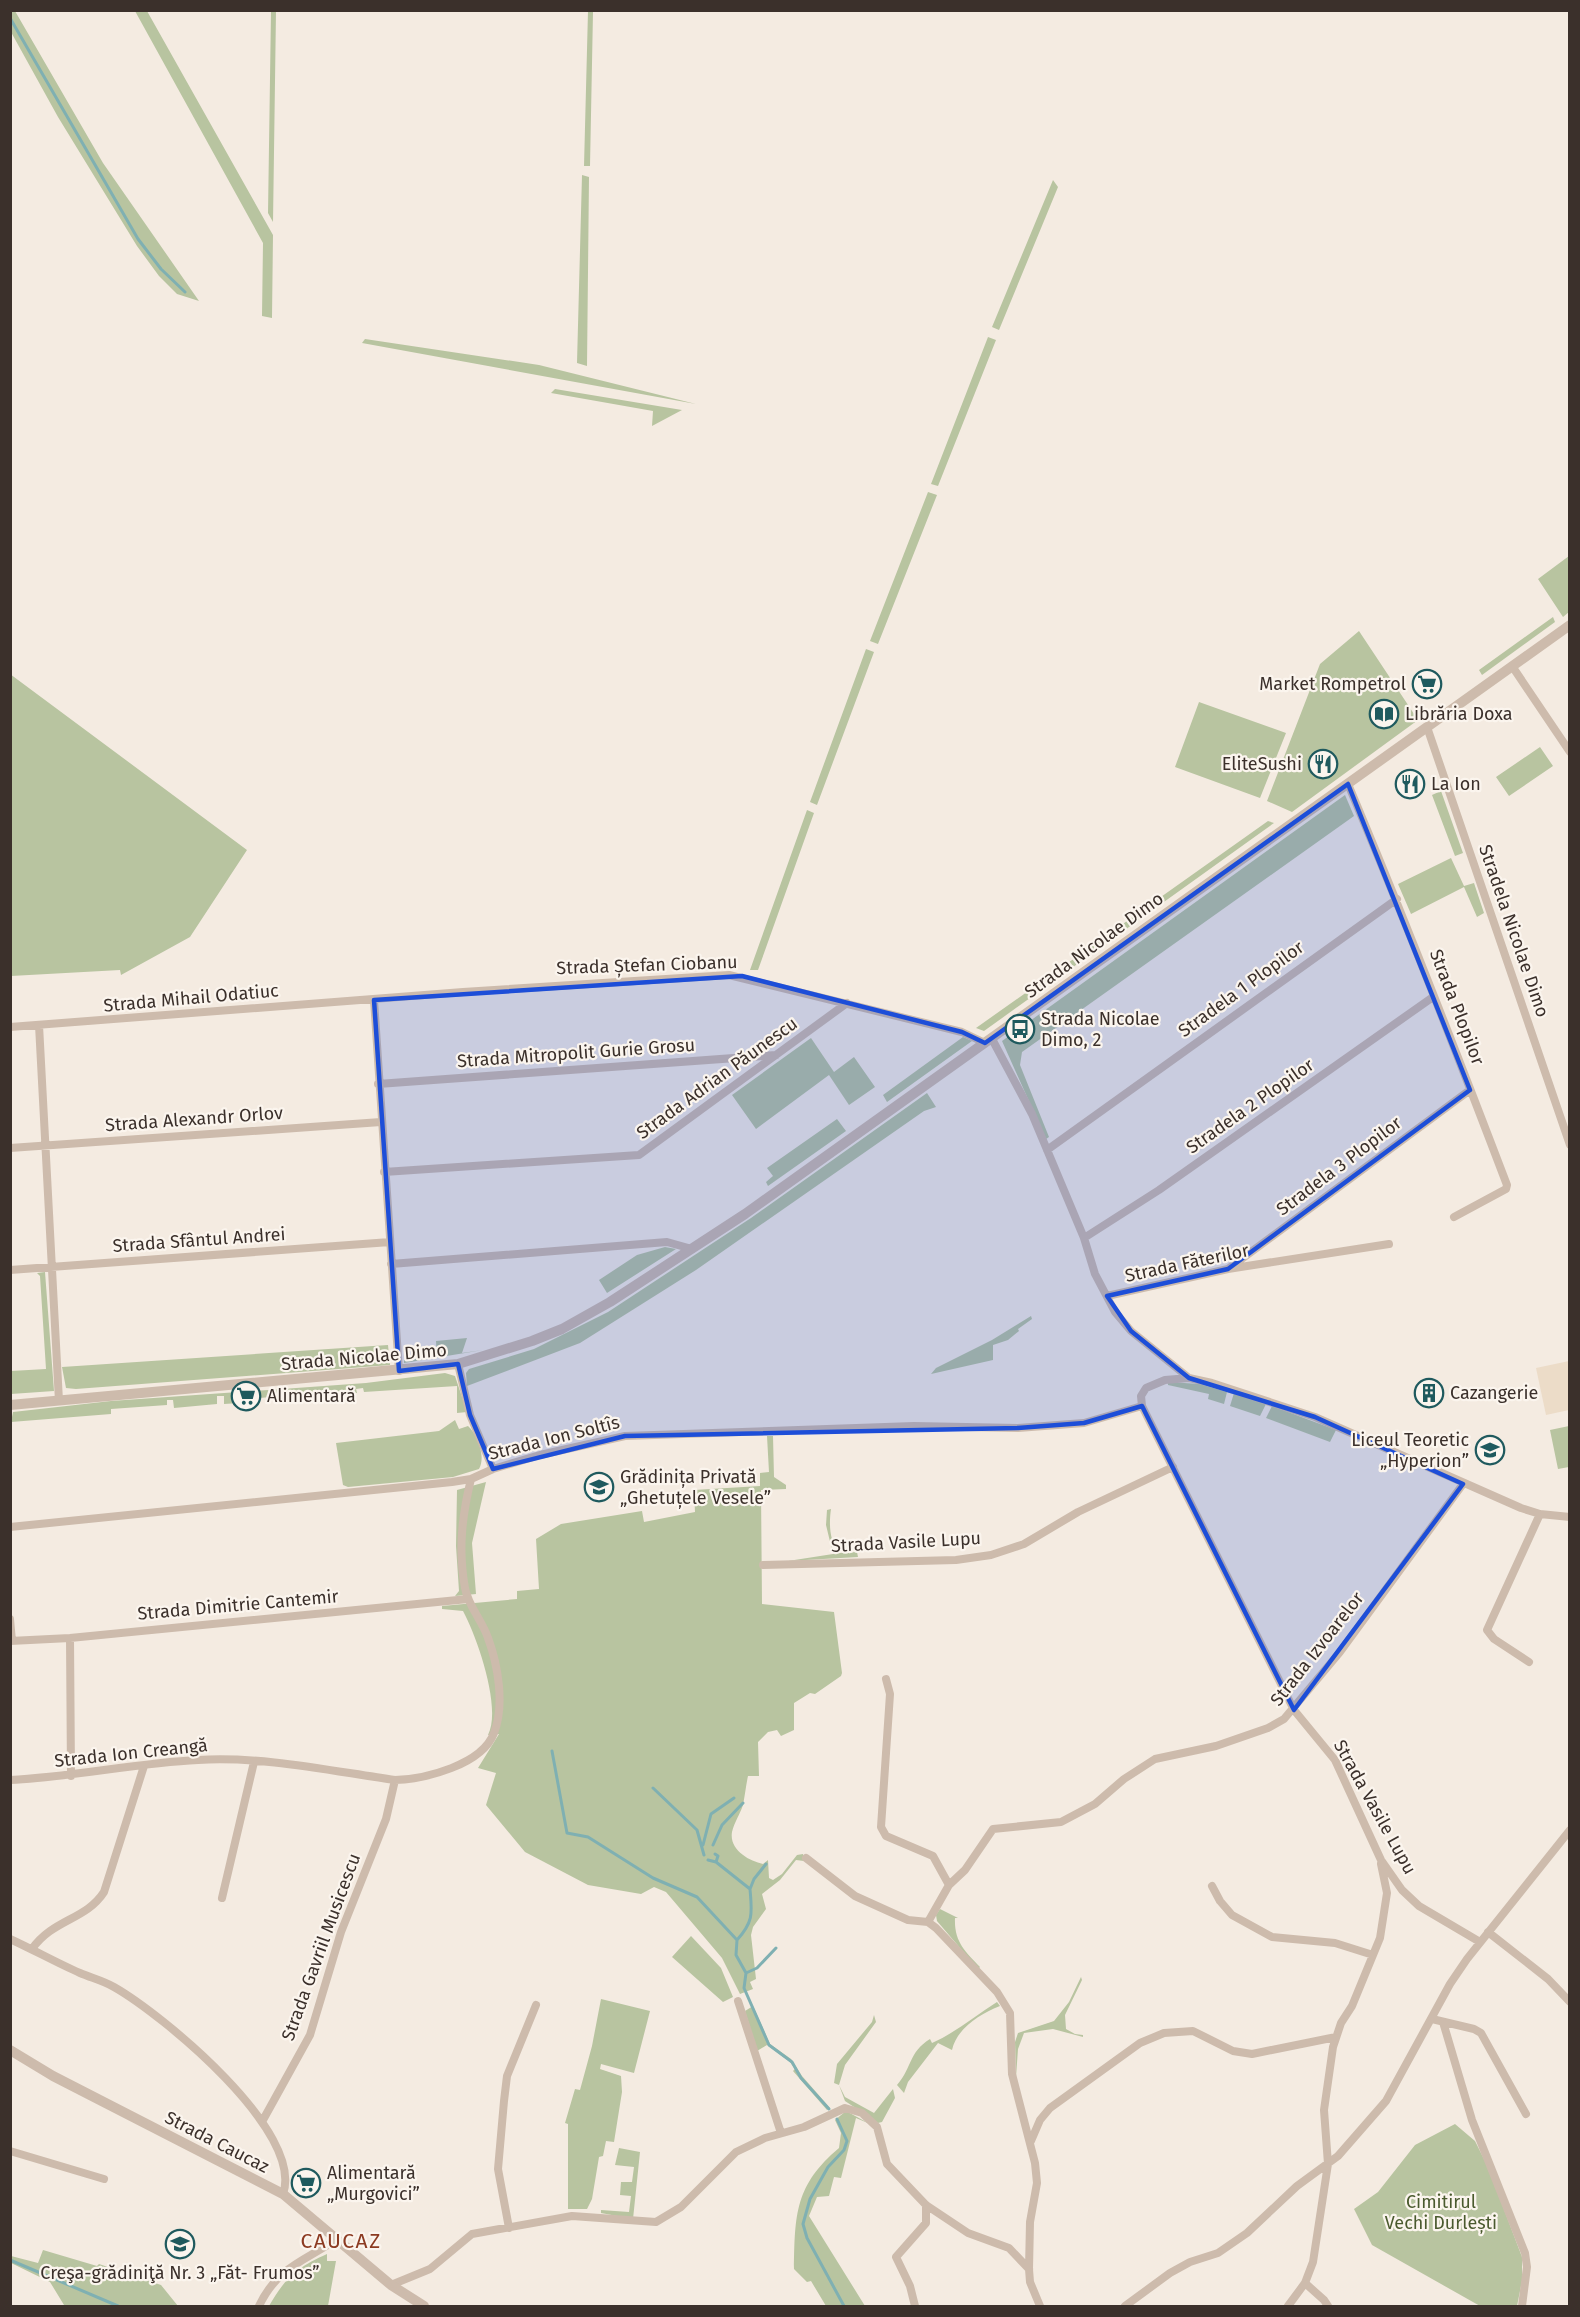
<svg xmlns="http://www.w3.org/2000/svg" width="1580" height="2317" font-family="'Fira Sans',sans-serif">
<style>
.green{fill:#b8c4a0}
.plaza{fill:#ecdcc8}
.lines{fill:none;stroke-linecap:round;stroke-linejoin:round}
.stream{stroke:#7fb0b2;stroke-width:3}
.minor{stroke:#cdbbac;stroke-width:8}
.tertiary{stroke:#cdbbac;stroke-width:10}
.marked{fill:#1d4ed8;fill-opacity:0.2;stroke:#1d4ed8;stroke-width:4.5;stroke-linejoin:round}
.labels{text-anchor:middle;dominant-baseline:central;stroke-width:4.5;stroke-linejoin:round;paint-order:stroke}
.poi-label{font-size:18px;fill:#3b302b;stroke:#fbf5ee;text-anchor:start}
.street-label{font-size:18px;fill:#3b302b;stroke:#fbf5ee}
.park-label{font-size:18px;fill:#4a5a2e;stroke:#fbf5ee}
.quarter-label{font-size:21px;letter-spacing:1.5px;fill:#8c3b22;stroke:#fbf5ee}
</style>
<rect width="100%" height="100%" fill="#f4ebe1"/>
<!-- green -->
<path class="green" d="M 10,11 L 15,11 L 103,163 L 199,301 L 177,294 L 159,276 L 137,246 L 58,117 L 11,32 Z
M 135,11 L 147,11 L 273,235 L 272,318 L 262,316 L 263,243 Z
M 276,11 L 273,222 L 268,213 L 271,11 Z
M 590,11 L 593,12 L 590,166 L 584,166 L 588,11 Z
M 582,175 L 589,177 L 587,366 L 577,363 Z
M 1053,180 L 1058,187 L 999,330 L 992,327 Z
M 988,337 L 996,340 L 938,486 L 931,484 Z
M 365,339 L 539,365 L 696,404 L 362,343 Z
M 555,389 L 682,410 L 652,426 L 653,411 L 551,393 Z
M 928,492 L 937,495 L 878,644 L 870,641 Z
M 1569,556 L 1569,612 L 1563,617 L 1538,579 Z
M 1553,617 L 1555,622 L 1482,675 L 1479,670 Z
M 1359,631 L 1418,720 L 1292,812 L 1267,801 L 1320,664 Z
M 866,649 L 874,652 L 817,805 L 810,802 Z
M 10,674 L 247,850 L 190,937 L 121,975 L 120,970 L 11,976 Z
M 1199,702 L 1286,733 L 1260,798 L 1175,767 Z
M 1540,747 L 1553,766 L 1509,796 L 1496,777 Z
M 1441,791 L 1463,853 L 1455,856 L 1432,795 Z
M 1345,795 L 1354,816 L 1022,1052 L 1020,1065 L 1049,1137 L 1046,1139 L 1002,1041 Z
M 807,810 L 814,813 L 758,970 L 750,970 Z
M 1268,821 L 1274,823 L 984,1031 L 976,1028 Z
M 1451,858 L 1464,886 L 1474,883 L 1484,913 L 1477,917 L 1464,887 L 1411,914 L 1398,884 Z
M 963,1037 L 972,1041 L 887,1102 L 883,1095 Z
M 811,1038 L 834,1072 L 854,1057 L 875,1087 L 849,1105 L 829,1075 L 756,1129 L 732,1095 Z
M 927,1093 L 936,1107 L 924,1111 L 696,1270 L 580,1343 L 467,1386 L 466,1373 L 469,1369 L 534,1349 L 608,1312 L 751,1218 Z
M 837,1119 L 846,1131 L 768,1186 L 766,1182 L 773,1176 L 767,1168 Z
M 665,1247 L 676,1249 L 607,1293 L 599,1280 L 637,1255 Z
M 45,1272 L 54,1391 L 11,1394 L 11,1371 L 46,1369 L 40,1276 L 37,1273 Z
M 1031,1316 L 1032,1319 L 1018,1329 L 1019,1331 L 1008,1340 L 993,1345 L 993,1360 L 931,1374 L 936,1368 L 992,1340 Z
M 467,1338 L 462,1353 L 483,1350 L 404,1363 L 404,1360 L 437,1357 L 436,1341 Z
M 388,1345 L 390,1365 L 76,1389 L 66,1388 L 62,1367 Z
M 445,1373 L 455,1376 L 467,1412 L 457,1413 L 457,1386 L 364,1392 L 363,1388 L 356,1389 L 357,1393 L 306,1394 L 306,1398 L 291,1400 L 290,1395 L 260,1398 L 257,1404 L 252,1405 L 251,1394 L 239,1395 L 240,1403 L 224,1404 L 224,1396 L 217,1396 L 217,1404 L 174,1408 L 173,1400 L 167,1400 L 167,1405 L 111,1409 L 111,1414 L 11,1422 L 13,1412 L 111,1401 L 366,1383 Z
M 1168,1382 L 1200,1384 L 1227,1392 L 1224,1404 L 1208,1399 L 1209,1394 L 1168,1385 Z
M 1234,1393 L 1266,1404 L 1260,1416 L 1230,1406 Z
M 1272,1406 L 1336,1430 L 1330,1442 L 1266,1418 Z
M 455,1420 L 459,1429 L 468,1426 C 478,1435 486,1457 479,1469 L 453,1477 L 348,1487 L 343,1485 L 336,1443 L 439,1431 Z
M 1569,1426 L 1569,1467 L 1558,1469 L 1550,1430 Z
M 767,1436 L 773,1436 L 774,1477 L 786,1485 L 786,1489 L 761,1490 L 762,1604 L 834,1612 L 842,1673 L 841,1676 L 815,1694 L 810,1693 L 794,1703 L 794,1730 L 781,1736 L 777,1730 L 768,1732 L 758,1742 L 759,1776 L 748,1776 C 746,1785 745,1795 743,1805 C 740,1814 734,1823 732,1832 C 729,1850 749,1861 763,1864 L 768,1860 L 769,1878 L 773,1880 L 782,1874 L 797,1855 L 803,1854 L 804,1861 L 796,1860 L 780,1880 L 762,1894 L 766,1909 L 753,1927 L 751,1935 L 756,1979 L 750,1982 L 753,1989 L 740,1994 L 722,1958 L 666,1892 L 654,1887 L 641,1894 L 588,1885 L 525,1852 L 486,1805 L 496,1773 L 478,1768 L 499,1734 L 488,1735 C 502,1708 477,1637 463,1611 L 442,1609 L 442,1606 L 517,1599 L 517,1591 L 539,1589 L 536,1539 L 561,1524 L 642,1511 L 644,1522 L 695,1512 L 694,1490 L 760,1486 L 760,1473 L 769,1472 Z
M 486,1482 L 472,1543 L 476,1594 L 455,1596 L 459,1591 L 456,1546 L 457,1490 Z
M 831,1509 C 829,1523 829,1541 839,1553 L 857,1552 L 858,1557 L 788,1561 L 833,1554 L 826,1525 L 827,1510 Z
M 940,1909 L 958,1918 L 955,1918 C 954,1942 965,1951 980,1967 L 978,1969 L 937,1921 L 936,1915 Z
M 691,1936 L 721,1968 L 733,1997 L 723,2002 L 672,1957 Z
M 1081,1977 L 1082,1980 L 1065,2015 L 1066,2029 L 1075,2034 L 1083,2035 L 1083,2037 L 1053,2029 L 1024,2033 L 1018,2049 L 1016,2077 L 1015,2042 L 1018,2033 L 1054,2021 L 1069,2002 Z
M 601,1999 L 650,2011 L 634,2073 L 601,2064 L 600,2069 L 621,2076 L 622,2092 L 614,2142 L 606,2141 L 603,2156 L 599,2157 L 592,2199 L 587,2209 L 568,2209 L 568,2124 L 565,2123 L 575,2089 L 580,2090 L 592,2046 Z
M 997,2002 L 1000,2006 C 980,2014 957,2028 952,2050 L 938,2043 L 908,2082 L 904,2093 L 897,2085 C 913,2066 908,2053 930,2039 L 932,2043 C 955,2033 976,2015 997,2002 Z
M 753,2006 L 770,2044 L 791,2059 L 802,2076 L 830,2108 L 827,2110 L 793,2071 L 795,2069 L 790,2062 L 767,2045 L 757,2051 L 745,2011 Z
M 874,2015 L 876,2022 L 845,2065 L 839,2085 L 845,2097 L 874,2113 L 893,2089 L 895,2098 L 882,2122 L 878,2123 L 845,2101 L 839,2085 L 834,2083 L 837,2064 L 872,2022 Z
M 846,2111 L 870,2124 L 856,2118 L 841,2178 L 834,2177 L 829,2196 L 817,2197 L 809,2216 L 865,2306 L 826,2306 L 811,2281 L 807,2282 L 794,2269 C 795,2214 795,2185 839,2148 L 841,2133 L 835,2120 Z
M 1455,2124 L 1475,2141 L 1488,2167 L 1522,2257 L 1522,2281 L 1517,2306 L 1480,2306 L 1372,2245 L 1354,2209 L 1378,2192 L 1415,2145 Z
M 619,2148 L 640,2152 L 633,2219 L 601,2213 L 601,2210 L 629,2212 L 631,2196 L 620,2195 L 621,2182 L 632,2182 L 634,2167 L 615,2165 Z
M 43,2250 L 97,2266 L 99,2264 L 161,2285 L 178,2306 L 64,2305 L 50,2282 L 11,2263 L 11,2256 L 38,2263 Z
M 327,2254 L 327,2261 L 336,2261 L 328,2306 L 269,2306 C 286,2277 296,2268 327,2254 Z"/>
<!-- plaza -->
<path class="plaza" d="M 1569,1361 L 1569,1410 L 1546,1415 L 1536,1368 Z"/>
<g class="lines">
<!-- stream -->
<path class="stream" d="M 10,18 L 138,239 L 161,269 L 185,292
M 552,1751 L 567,1833 L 588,1837 L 653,1878 L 697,1897 L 737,1940 L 736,1955 L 746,1973 L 744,1988 L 769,2045 L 792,2062 L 801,2078 L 829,2109
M 653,1788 L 697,1830 L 704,1855
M 703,1845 L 711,1814 L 734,1798
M 713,1845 L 722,1825 L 743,1803
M 715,1854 L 718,1856 L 716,1862
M 708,1860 L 716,1862 L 750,1889 C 752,1913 754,1921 737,1940
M 750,1889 L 754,1879 L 766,1864
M 746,1973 L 757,1968 L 776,1948
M 837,2119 L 847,2141 L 844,2150 L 828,2167 L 810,2199 L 803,2224 L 807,2238 L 844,2306
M 10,2260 L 118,2306"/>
<!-- minor -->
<path class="minor" d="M 1512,666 L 1570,752
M 1427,727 L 1570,1145
M 1348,784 C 1404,917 1456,1051 1507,1185 L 1506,1189 L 1454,1217
M 374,1000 L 399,1371
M 39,1025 L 59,1401
M 10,1027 L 463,992 L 729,975 L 962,1032 L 985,1043
M 992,1039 L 1032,1114 L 1084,1238 L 1095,1274 L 1115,1312 L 1131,1331 L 1189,1378
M 378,1084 L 776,1055
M 10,1148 L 381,1122
M 1047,1150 L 1397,899
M 384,1172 L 639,1155 L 847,1003
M 1084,1238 L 1159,1190 L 1433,997
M 391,1264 L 667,1242 L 692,1249
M 1228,1269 L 1470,1090
M 10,1270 L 390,1242
M 1107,1296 L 1228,1269 L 1389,1244
M 458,1364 L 470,1415 L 493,1469
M 10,1527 L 452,1482 L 471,1479 L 493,1469 L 540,1455 L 625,1436 L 914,1426 L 1018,1428 L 1084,1423 L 1142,1406
M 763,1565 L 956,1560 L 991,1555 L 1024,1544 L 1078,1512 L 1173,1467
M 10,1619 L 12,1641
M 70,1638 L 71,1776
M 10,1641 L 70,1638 L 468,1599
M 1529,1662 L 1494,1639 L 1487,1630 L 1540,1514
M 886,1679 L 890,1694 L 881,1827 L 886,1836 L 933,1856 L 949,1885
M 10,1780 C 73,1777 135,1763 198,1760 C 263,1756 331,1771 395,1780 C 425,1779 482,1765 494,1733 C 505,1705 498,1665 488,1638 C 482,1620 468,1606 465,1588 C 458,1550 462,1516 471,1479
M 806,1858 L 855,1896 L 908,1920 L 928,1922 L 936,1928 L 997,1992 L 1010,2013 L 1012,2074 L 1035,2163 L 1037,2183 L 1030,2222 L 1029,2269 L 1030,2282 L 1040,2306
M 1212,1886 L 1220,1901 L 1232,1915 L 1272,1937 L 1335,1943 L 1373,1955
M 222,1898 L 254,1762
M 928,1922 L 949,1885 L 965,1870 L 993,1829 L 1061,1822 L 1095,1804 L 1124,1779 L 1155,1759 L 1216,1746 L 1268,1728 L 1284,1719 L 1340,1652 L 1463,1484
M 1488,1932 L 1548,1979 L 1570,2002
M 10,1939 C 34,1950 57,1963 80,1973 C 92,1978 104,1981 114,1987 C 163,2015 305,2132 283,2194
M 1480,1942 L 1419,1906 L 1402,1890 L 1381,1860 L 1335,1760 L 1294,1710 L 1142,1406 L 1141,1396 L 1146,1388 L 1165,1380 L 1189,1378 L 1212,1383 L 1315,1417 L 1521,1508 L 1540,1514 L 1570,1517
M 32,1949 C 53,1919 86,1920 104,1892 L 144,1766
M 738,2001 L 781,2133
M 1432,2019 L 1474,2029 L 1481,2033 L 1526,2114
M 1443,2022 L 1472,2120 L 1525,2253 L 1527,2267 L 1522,2306
M 263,2120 L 310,2035 L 341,1932 L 386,1819 L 395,1780
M 1031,2141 L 1040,2120 L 1050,2108 L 1140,2043 L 1164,2033 L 1193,2031 L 1233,2051 L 1252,2054 L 1336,2037
M 10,2151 L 104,2179
M 509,2228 L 498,2169 L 504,2101 L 507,2076 L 536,2005
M 1305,2283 L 1324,2300 L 1328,2306
M 391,2285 L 430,2269 L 472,2234 L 572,2216 L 656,2222 L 681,2207 L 736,2152 L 765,2138 L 804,2127 L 845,2108 L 862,2113 L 877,2127 L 887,2164 L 926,2205 L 968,2233 L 1009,2248 L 1029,2269
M 259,2306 C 277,2268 302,2262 336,2240
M 915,2306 L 910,2286 L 896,2257 L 926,2223 L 926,2205
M 1125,2306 L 1170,2273 L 1190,2262 L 1218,2253 L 1247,2233 L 1297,2186 L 1338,2156 L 1386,2101 L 1450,1984 L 1467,1959 L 1570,1830
M 1288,2306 L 1305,2283 L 1313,2262 L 1328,2164 L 1324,2110 L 1333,2047 L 1341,2023 L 1352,2006 L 1380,1938 L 1387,1893 L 1381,1864"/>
<!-- tertiary -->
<path class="tertiary" d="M 10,1405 L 458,1364 L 532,1341 L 562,1329 L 610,1302 L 745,1214 L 1570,625
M 10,2050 L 53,2076 L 283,2194 L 391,2285 L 424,2306"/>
</g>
<!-- marked area -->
<path class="marked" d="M 1348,784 L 1470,1090 L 1228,1269 L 1107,1296 L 1131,1331 L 1189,1378 L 1315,1417 L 1463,1484 L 1294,1710 L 1142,1406 L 1084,1423 L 1018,1428 L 625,1436 L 493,1469 L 470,1415 L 458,1364 L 399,1371 L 374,1000 L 742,976 L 962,1032 L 985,1043 Z"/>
<!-- icons -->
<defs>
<g id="supermarket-ring" transform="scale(1.5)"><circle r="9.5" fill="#fbf5ee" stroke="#1f5a5e" stroke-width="1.5"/><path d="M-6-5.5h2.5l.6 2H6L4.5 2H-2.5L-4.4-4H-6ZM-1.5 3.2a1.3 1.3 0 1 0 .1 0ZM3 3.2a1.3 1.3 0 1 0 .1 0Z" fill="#1f5a5e"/></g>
<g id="library-ring" transform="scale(1.5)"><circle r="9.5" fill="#fbf5ee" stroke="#1f5a5e" stroke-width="1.5"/><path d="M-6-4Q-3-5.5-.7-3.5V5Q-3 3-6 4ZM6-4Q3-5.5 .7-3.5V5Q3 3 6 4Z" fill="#1f5a5e"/></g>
<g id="restaurant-ring" transform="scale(1.5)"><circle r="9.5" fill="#fbf5ee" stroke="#1f5a5e" stroke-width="1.5"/><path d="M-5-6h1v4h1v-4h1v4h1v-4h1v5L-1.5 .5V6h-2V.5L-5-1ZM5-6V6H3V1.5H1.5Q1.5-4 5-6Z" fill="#1f5a5e"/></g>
<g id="bus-ring" transform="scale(1.5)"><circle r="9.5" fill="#fbf5ee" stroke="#1f5a5e" stroke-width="1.5"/><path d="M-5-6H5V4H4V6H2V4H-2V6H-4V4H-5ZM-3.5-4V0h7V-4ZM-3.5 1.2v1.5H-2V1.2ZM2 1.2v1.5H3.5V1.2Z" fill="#1f5a5e"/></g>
<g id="building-ring" transform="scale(1.5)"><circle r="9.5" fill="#fbf5ee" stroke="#1f5a5e" stroke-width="1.5"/><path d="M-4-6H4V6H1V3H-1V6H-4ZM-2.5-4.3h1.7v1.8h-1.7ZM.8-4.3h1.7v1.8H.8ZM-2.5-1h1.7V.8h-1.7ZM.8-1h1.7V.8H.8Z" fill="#1f5a5e"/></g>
<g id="school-ring" transform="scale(1.5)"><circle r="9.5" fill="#fbf5ee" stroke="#1f5a5e" stroke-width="1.5"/><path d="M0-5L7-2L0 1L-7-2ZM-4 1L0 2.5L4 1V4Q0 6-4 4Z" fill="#1f5a5e"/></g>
</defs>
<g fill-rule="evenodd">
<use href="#supermarket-ring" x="1427" y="684"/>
<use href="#library-ring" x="1384" y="714"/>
<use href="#restaurant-ring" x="1323" y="764"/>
<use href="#restaurant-ring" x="1410" y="784"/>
<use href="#bus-ring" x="1020" y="1029"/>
<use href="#building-ring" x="1429" y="1393"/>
<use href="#supermarket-ring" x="246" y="1396"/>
<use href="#school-ring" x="1490" y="1450"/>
<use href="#school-ring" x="599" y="1487"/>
<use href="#supermarket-ring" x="306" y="2183"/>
<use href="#school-ring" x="180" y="2244"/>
</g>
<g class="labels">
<!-- poi labels -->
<g class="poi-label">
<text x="1406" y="684" text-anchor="end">Market Rompetrol</text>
<text x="1405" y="714">Librăria Doxa</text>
<text x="1302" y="764" text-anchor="end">EliteSushi</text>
<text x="1431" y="784">La Ion</text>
<text x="1041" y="1019">Strada Nicolae<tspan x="1041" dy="21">Dimo, 2</tspan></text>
<text x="1450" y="1393">Cazangerie</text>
<text x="267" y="1396">Alimentară</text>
<text x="1469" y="1440" text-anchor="end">Liceul Teoretic<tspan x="1469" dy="21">„Hyperion”</tspan></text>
<text x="620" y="1477">Grădinița Privată<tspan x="620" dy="21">„Ghetuțele Vesele”</tspan></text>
<text x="327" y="2173">Alimentară<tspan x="327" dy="21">„Murgovici”</tspan></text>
<text x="180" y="2273" text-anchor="middle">Creşa-grădiniţă Nr. 3 „Făt- Frumos”</text>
</g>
<!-- street labels -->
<g class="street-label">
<text transform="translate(1514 931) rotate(71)">Stradela Nicolae Dimo</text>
<text transform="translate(1094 945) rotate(-36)">Strada Nicolae Dimo</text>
<text transform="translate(647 965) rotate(-2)">Strada Ștefan Ciobanu</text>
<text transform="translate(1241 989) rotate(-36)">Stradela 1 Plopilor</text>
<text transform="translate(191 998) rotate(-5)">Strada Mihail Odatiuc</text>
<text transform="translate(1457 1007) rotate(69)">Strada Plopilor</text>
<text transform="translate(576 1053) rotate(-4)">Strada Mitropolit Gurie Grosu</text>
<text transform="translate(717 1078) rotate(-36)">Strada Adrian Păunescu</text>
<text transform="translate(1250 1106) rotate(-35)">Stradela 2 Plopilor</text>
<text transform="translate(194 1119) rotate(-4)">Strada Alexandr Orlov</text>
<text transform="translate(1339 1166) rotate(-37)">Stradela 3 Plopilor</text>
<text transform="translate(199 1240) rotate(-4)">Strada Sfântul Andrei</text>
<text transform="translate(1187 1263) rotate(-12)">Strada Făterilor</text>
<text transform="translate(364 1357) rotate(-5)">Strada Nicolae Dimo</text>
<text transform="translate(554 1438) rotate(-14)">Strada Ion Soltîs</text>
<text transform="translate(906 1542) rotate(-3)">Strada Vasile Lupu</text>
<text transform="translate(238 1605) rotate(-5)">Strada Dimitrie Cantemir</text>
<text transform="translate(1317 1649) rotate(-52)">Strada Izvoarelor</text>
<text transform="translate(131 1753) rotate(-6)">Strada Ion Creangă</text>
<text transform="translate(1375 1807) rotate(61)">Strada Vasile Lupu</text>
<text transform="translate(321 1947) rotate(-70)">Strada Gavriil Musicescu</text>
<text transform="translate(217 2142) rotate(27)">Strada Caucaz</text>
</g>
<!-- park labels -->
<g class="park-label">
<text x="1441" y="2202">Cimitirul<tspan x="1441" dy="21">Vechi Durlești</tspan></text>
</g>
<!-- quarter labels -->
<g class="quarter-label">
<text x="341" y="2241">CAUCAZ</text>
</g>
</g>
<!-- border -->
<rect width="1580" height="2317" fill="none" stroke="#3b302b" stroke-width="24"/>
</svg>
